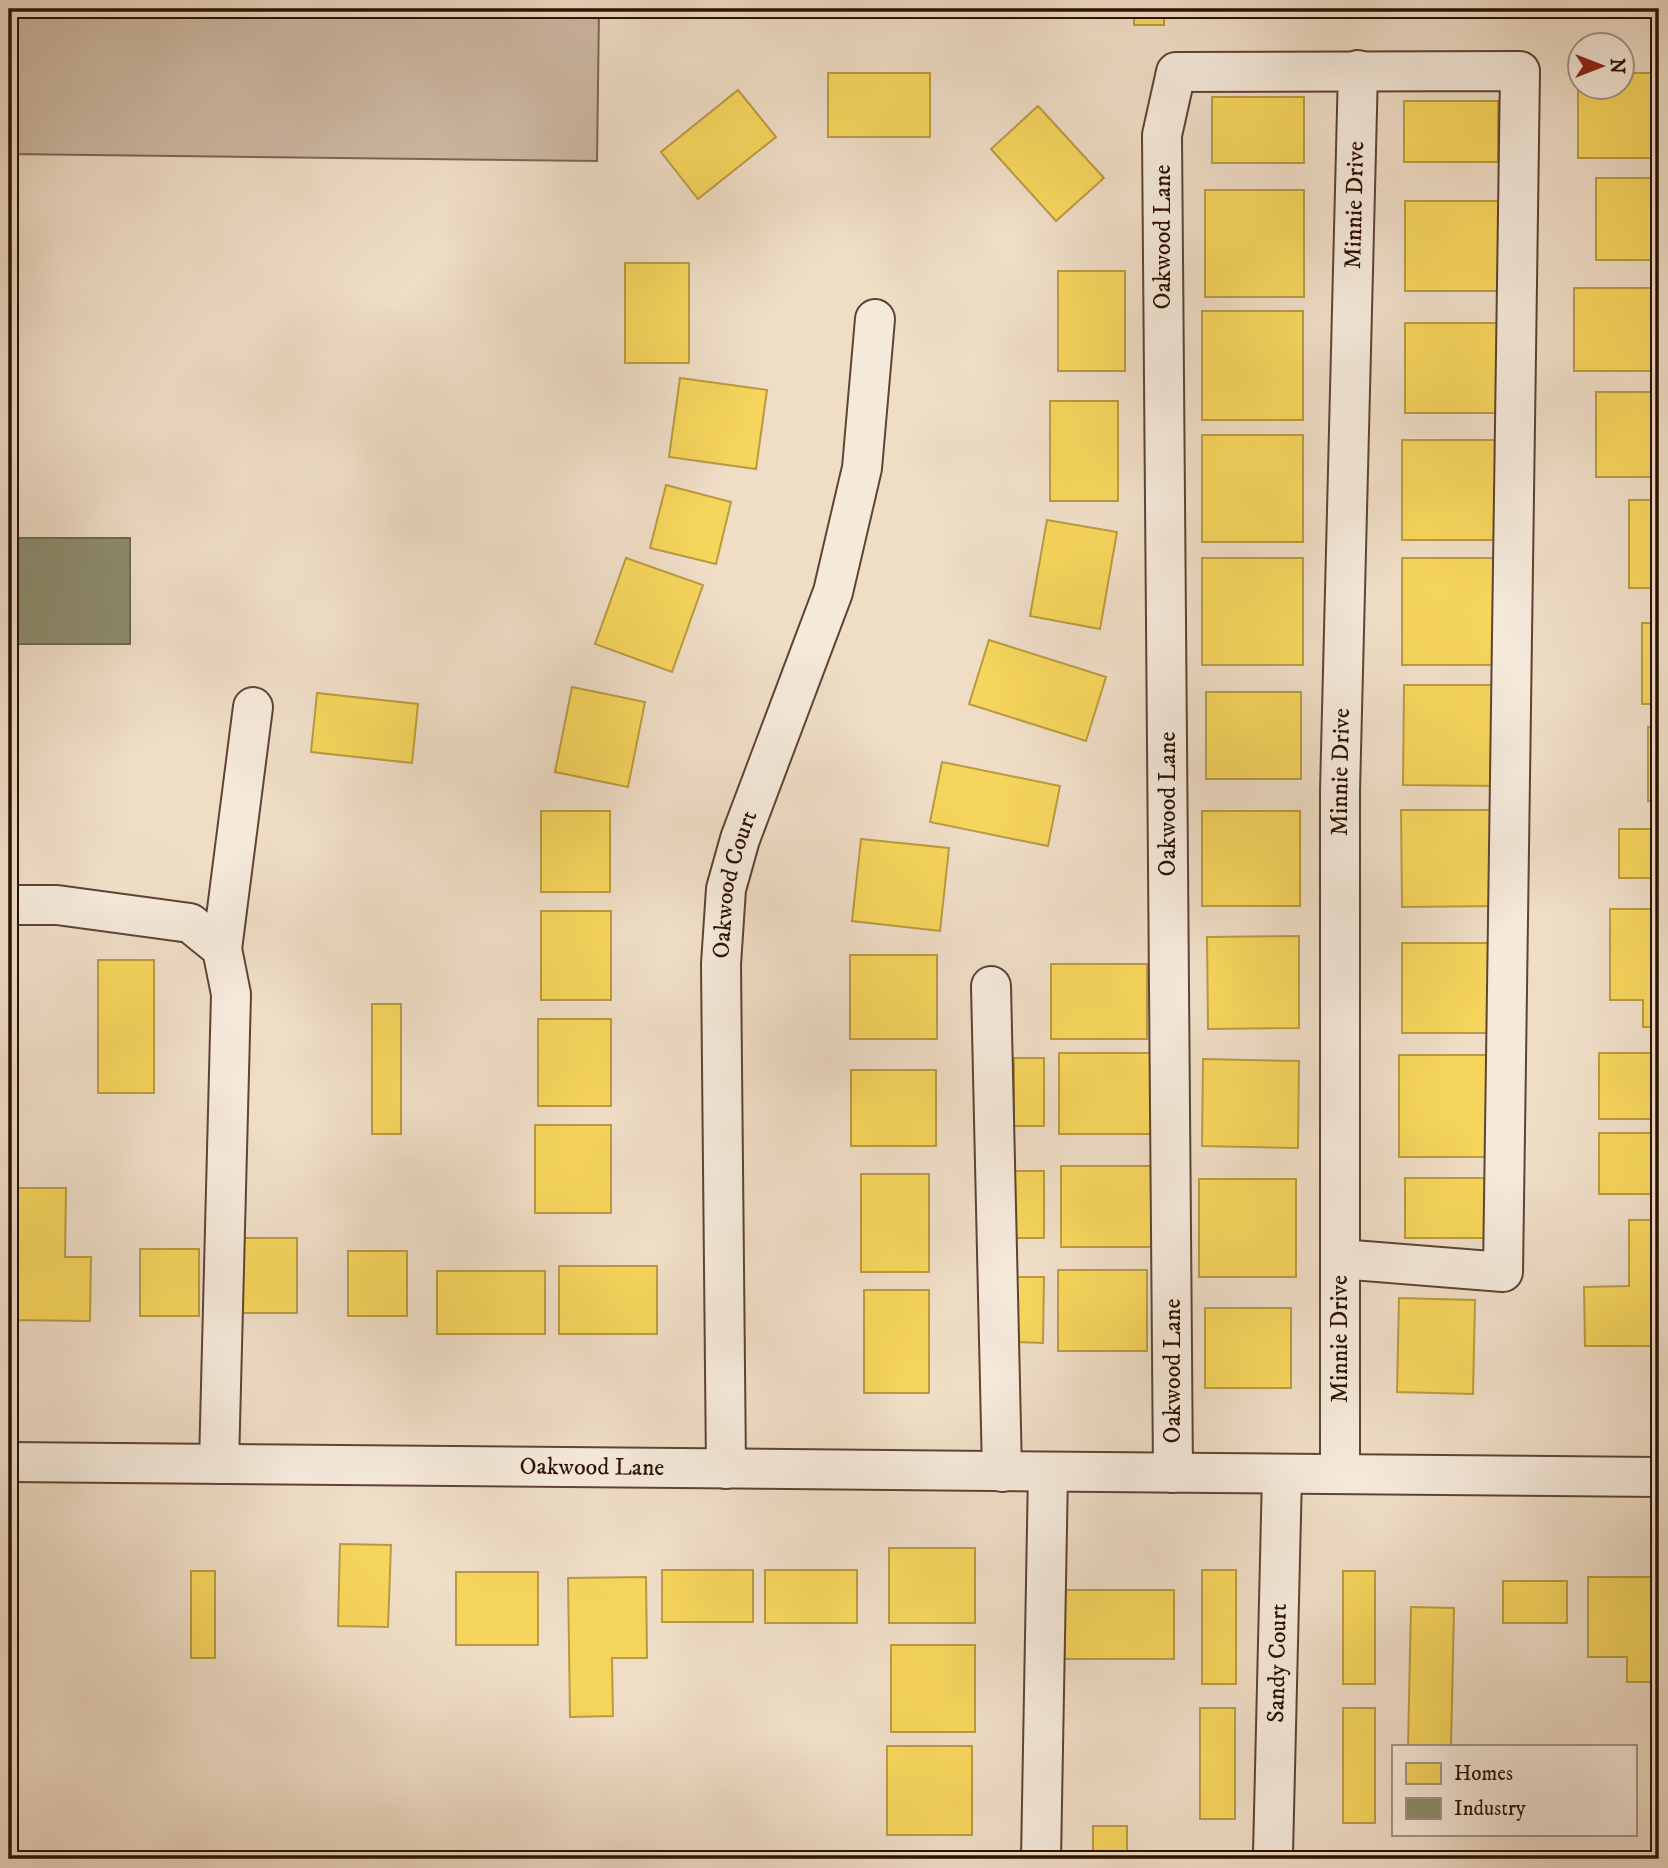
<svg xmlns="http://www.w3.org/2000/svg" width="1668" height="1868" font-family="'IM FELL DW Pica',serif">
<style>
.green{fill:#cebaa5;stroke:#7e6654;stroke-width:2}
.homes{fill:#f6d55c;stroke:#ba9a41;stroke-width:2}
.industry{fill:#8c8c6e;stroke:#70674e;stroke-width:2}
.lines{fill:none;stroke-linecap:round;stroke-linejoin:round}
.minor-casing{stroke:#5e4433;stroke-width:42}
.minor{stroke:#f5e9da;stroke-width:38}
.labels{text-anchor:middle;dominant-baseline:central;stroke-width:7;stroke-linejoin:round;paint-order:stroke}
.street-label{font-size:24px;fill:#2d1102;stroke:#f5e9da}
</style>
<rect width="100%" height="100%" fill="#efddc6"/>
<filter id="stains"><feTurbulence type="fractalNoise" baseFrequency=".00286" numOctaves="4"/><feColorMatrix values="0 0 0 0 .2 0 0 0 0 .09 0 0 0 0 .02 0 0 0 .5 -.17"/></filter>
<radialGradient id="worn" r=".72"><stop offset=".6" stop-color="#630" stop-opacity="0"/><stop offset="1" stop-color="#630" stop-opacity=".3"/></radialGradient>
<!-- green -->
<path class="green" d="M 9,9 L 599,9 L 597,161 L 9,154 Z"/>
<!-- homes -->
<path class="homes" d="M 851,9 L 882,9 L 882,12 L 851,12 Z
M 1134,9 L 1164,9 L 1164,25 L 1134,25 Z
M 1275,9 L 1306,9 L 1306,16 L 1275,16 Z
M 1351,9 L 1378,9 L 1378,14 L 1351,14 Z
M 1421,9 L 1452,9 L 1452,18 L 1421,18 Z
M 828,73 L 930,73 L 930,137 L 828,137 Z
M 1578,73 L 1580,88 L 1622,88 L 1622,73 L 1658,73 L 1658,158 L 1578,158 Z
M 738,90 L 776,137 L 698,199 L 661,152 Z
M 1212,97 L 1304,97 L 1304,163 L 1212,163 Z
M 1404,101 L 1498,101 L 1498,162 L 1404,162 Z
M 1038,106 L 1104,178 L 1056,221 L 991,149 Z
M 1596,178 L 1659,178 L 1659,260 L 1596,260 Z
M 1205,190 L 1304,190 L 1304,297 L 1205,297 Z
M 1405,201 L 1500,201 L 1500,291 L 1405,291 Z
M 625,263 L 689,263 L 689,363 L 625,363 Z
M 1058,271 L 1125,271 L 1125,371 L 1058,371 Z
M 1574,288 L 1659,288 L 1659,371 L 1574,371 Z
M 1202,311 L 1303,311 L 1303,420 L 1202,420 Z
M 1405,323 L 1500,323 L 1500,413 L 1405,413 Z
M 680,378 L 767,390 L 756,469 L 669,457 Z
M 1596,392 L 1659,392 L 1659,477 L 1596,477 Z
M 1050,401 L 1118,401 L 1118,501 L 1050,501 Z
M 1202,435 L 1303,435 L 1303,542 L 1202,542 Z
M 1402,440 L 1499,440 L 1499,540 L 1402,540 Z
M 666,485 L 731,502 L 716,564 L 650,548 Z
M 1629,500 L 1659,500 L 1659,588 L 1629,588 Z
M 1047,520 L 1117,532 L 1100,629 L 1030,616 Z
M 626,558 L 703,585 L 672,672 L 595,644 Z
M 1202,558 L 1303,558 L 1303,665 L 1202,665 Z
M 1402,558 L 1499,558 L 1499,665 L 1402,665 Z
M 1642,623 L 1659,623 L 1659,704 L 1642,704 Z
M 989,640 L 1106,677 L 1086,741 L 969,704 Z
M 1404,685 L 1501,685 L 1501,786 L 1403,785 Z
M 572,687 L 645,702 L 628,787 L 555,772 Z
M 1206,692 L 1301,692 L 1301,779 L 1206,779 Z
M 317,693 L 418,704 L 412,763 L 311,752 Z
M 1648,727 L 1659,727 L 1659,801 L 1648,801 Z
M 942,762 L 1060,786 L 1048,846 L 930,822 Z
M 1401,810 L 1499,810 L 1500,906 L 1402,907 Z
M 541,811 L 610,811 L 610,892 L 541,892 Z
M 1202,811 L 1300,811 L 1300,906 L 1202,906 Z
M 1619,829 L 1659,829 L 1659,878 L 1619,878 Z
M 861,839 L 949,848 L 940,931 L 852,921 Z
M 1610,909 L 1659,909 L 1659,1027 L 1643,1027 L 1643,1000 L 1610,1000 Z
M 541,911 L 611,911 L 611,1000 L 541,1000 Z
M 1299,936 L 1299,1028 L 1208,1029 L 1207,937 Z
M 1402,943 L 1498,943 L 1498,1033 L 1402,1033 Z
M 850,955 L 937,955 L 937,1039 L 850,1039 Z
M 98,960 L 154,960 L 154,1093 L 98,1093 Z
M 1051,964 L 1147,964 L 1147,1039 L 1051,1039 Z
M 372,1004 L 401,1004 L 401,1134 L 372,1134 Z
M 538,1019 L 611,1019 L 611,1106 L 538,1106 Z
M 1059,1053 L 1152,1053 L 1152,1134 L 1059,1134 Z
M 1599,1053 L 1659,1053 L 1659,1119 L 1599,1119 Z
M 1399,1055 L 1499,1055 L 1499,1157 L 1399,1157 Z
M 1014,1058 L 1044,1058 L 1044,1126 L 1014,1126 Z
M 1203,1059 L 1299,1061 L 1298,1148 L 1202,1146 Z
M 851,1070 L 936,1070 L 936,1146 L 851,1146 Z
M 535,1125 L 611,1125 L 611,1213 L 535,1213 Z
M 1599,1133 L 1659,1133 L 1659,1194 L 1599,1194 Z
M 1061,1166 L 1152,1166 L 1152,1247 L 1061,1247 Z
M 1014,1171 L 1044,1171 L 1044,1238 L 1014,1238 Z
M 861,1174 L 929,1174 L 929,1272 L 861,1272 Z
M 1405,1178 L 1496,1178 L 1496,1238 L 1405,1238 Z
M 1199,1179 L 1296,1179 L 1296,1277 L 1199,1277 Z
M 9,1188 L 66,1188 L 65,1257 L 91,1257 L 90,1321 L 9,1320 Z
M 1629,1220 L 1659,1220 L 1659,1346 L 1585,1346 L 1584,1287 L 1629,1286 Z
M 241,1238 L 297,1238 L 297,1313 L 241,1313 Z
M 140,1249 L 199,1249 L 199,1316 L 140,1316 Z
M 348,1251 L 407,1251 L 407,1316 L 348,1316 Z
M 559,1266 L 657,1266 L 657,1334 L 559,1334 Z
M 1058,1270 L 1147,1270 L 1147,1351 L 1058,1351 Z
M 437,1271 L 545,1271 L 545,1334 L 437,1334 Z
M 1017,1277 L 1044,1277 L 1043,1343 L 1016,1342 Z
M 864,1290 L 929,1290 L 929,1393 L 864,1393 Z
M 1399,1298 L 1475,1300 L 1473,1394 L 1397,1392 Z
M 1205,1308 L 1291,1308 L 1291,1388 L 1205,1388 Z
M 340,1544 L 391,1545 L 388,1627 L 338,1626 Z
M 889,1548 L 975,1548 L 975,1623 L 889,1623 Z
M 662,1570 L 753,1570 L 753,1622 L 662,1622 Z
M 765,1570 L 857,1570 L 857,1623 L 765,1623 Z
M 1202,1570 L 1236,1570 L 1236,1684 L 1202,1684 Z
M 191,1571 L 215,1571 L 215,1658 L 191,1658 Z
M 1343,1571 L 1375,1571 L 1375,1684 L 1343,1684 Z
M 456,1572 L 538,1572 L 538,1645 L 456,1645 Z
M 646,1577 L 647,1658 L 612,1658 L 613,1716 L 570,1717 L 568,1578 Z
M 1588,1577 L 1659,1577 L 1659,1682 L 1627,1682 L 1627,1657 L 1588,1657 Z
M 1503,1581 L 1567,1581 L 1567,1623 L 1503,1623 Z
M 1063,1590 L 1174,1590 L 1174,1659 L 1063,1659 Z
M 1411,1607 L 1454,1608 L 1451,1747 L 1408,1747 Z
M 891,1645 L 975,1645 L 975,1732 L 891,1732 Z
M 1200,1708 L 1235,1708 L 1235,1819 L 1200,1819 Z
M 1343,1708 L 1375,1708 L 1375,1823 L 1343,1823 Z
M 887,1746 L 972,1746 L 972,1835 L 887,1835 Z
M 1093,1826 L 1127,1826 L 1127,1859 L 1093,1859 Z
M 889,1851 L 962,1851 L 962,1859 L 889,1859 Z"/>
<!-- industry -->
<path class="industry" d="M 9,538 L 130,538 L 130,644 L 9,644 Z"/>
<g class="lines">
<!-- minor casing -->
<g class="minor-casing">
<g id="minor">
<path d="M 9,905 L 57,905 L 190,923 L 222,949 L 231,994 L 219,1464"/>
<path d="M 222,949 L 253,707"/>
<path d="M 991,986 L 1002,1472"/>
<path id="s1" d="M 9,1462 L 1659,1477"/>
<path id="s2" d="M 726,1469 L 721,964 L 726,889 L 740,839 L 833,592 L 862,468 L 875,319"/>
<path d="M 1173,1473 L 1162,135 L 1176,72 L 1520,71 L 1503,1272 L 1340,1259"/>
<path id="s3" d="M 1340,1474 L 1340,791 L 1358,70"/>
<path id="s4" d="M 1273,1854 L 1282,1474"/>
<path d="M 1041,1859 L 1048,1472"/>
</g>
</g>
<!-- minor -->
<use href="#minor" class="minor"/>
</g>
<g class="labels">
<!-- street labels -->
<g class="street-label">
<text stroke="none"><textPath href="#s3" startOffset="1269">Minnie Drive</textPath></text>
<text transform="translate(1163 237) rotate(-90)">Oakwood Lane</text>
<text stroke="none"><textPath href="#s3" startOffset="702">Minnie Drive</textPath></text>
<text transform="translate(1168 804) rotate(-90)">Oakwood Lane</text>
<text stroke="none"><textPath href="#s2" startOffset="586">Oakwood Court</textPath></text>
<text transform="translate(1340 1339) rotate(-90)">Minnie Drive</text>
<text transform="translate(1173 1371) rotate(-90)">Oakwood Lane</text>
<text stroke="none"><textPath href="#s1" startOffset="583">Oakwood Lane</textPath></text>
<text stroke="none"><textPath href="#s4" startOffset="191">Sandy Court</textPath></text>
</g>
</g>
<!-- margin -->
<rect width="1668" height="1868" fill="none" stroke="#efddc6" stroke-width="35"/>
<rect x="10" y="10" width="1647" height="1847" fill="none" stroke="#2d1102" stroke-width="3.5"/>
<rect x="18" y="18" width="1633" height="1833" fill="none" stroke="#2d1102" stroke-width="2"/>
<!-- legend -->
<rect x="1392" y="1745" width="245" height="91" fill="#f5e9da" stroke="#a59384" stroke-width="2"/>
<rect x="1406" y="1763" width="35" height="21" fill="#f6d55c" stroke="#a59384" stroke-width="2"/>
<text x="1454" y="1780" font-size="21" fill="#2d1102">Homes</text>
<rect x="1406" y="1798" width="35" height="21" fill="#8c8c6e" stroke="#a59384" stroke-width="2"/>
<text x="1454" y="1815" font-size="21" fill="#2d1102">Industry</text>
<!-- north arrow -->
<g transform="translate(1601 66) rotate(90)"><circle r="33" fill="#f5e9da" stroke="#a59384" stroke-width="2"/>
<path d="M0-5L12 26L0 18L-12 26Z" fill="#8f2418"/>
<text y="-10" font-size="19" font-weight="bold" text-anchor="middle" fill="#2d1102">N</text>
</g>
<rect width="100%" height="100%" filter="url(#stains)"/>
<rect width="100%" height="100%" fill="url(#worn)"/>
</svg>
